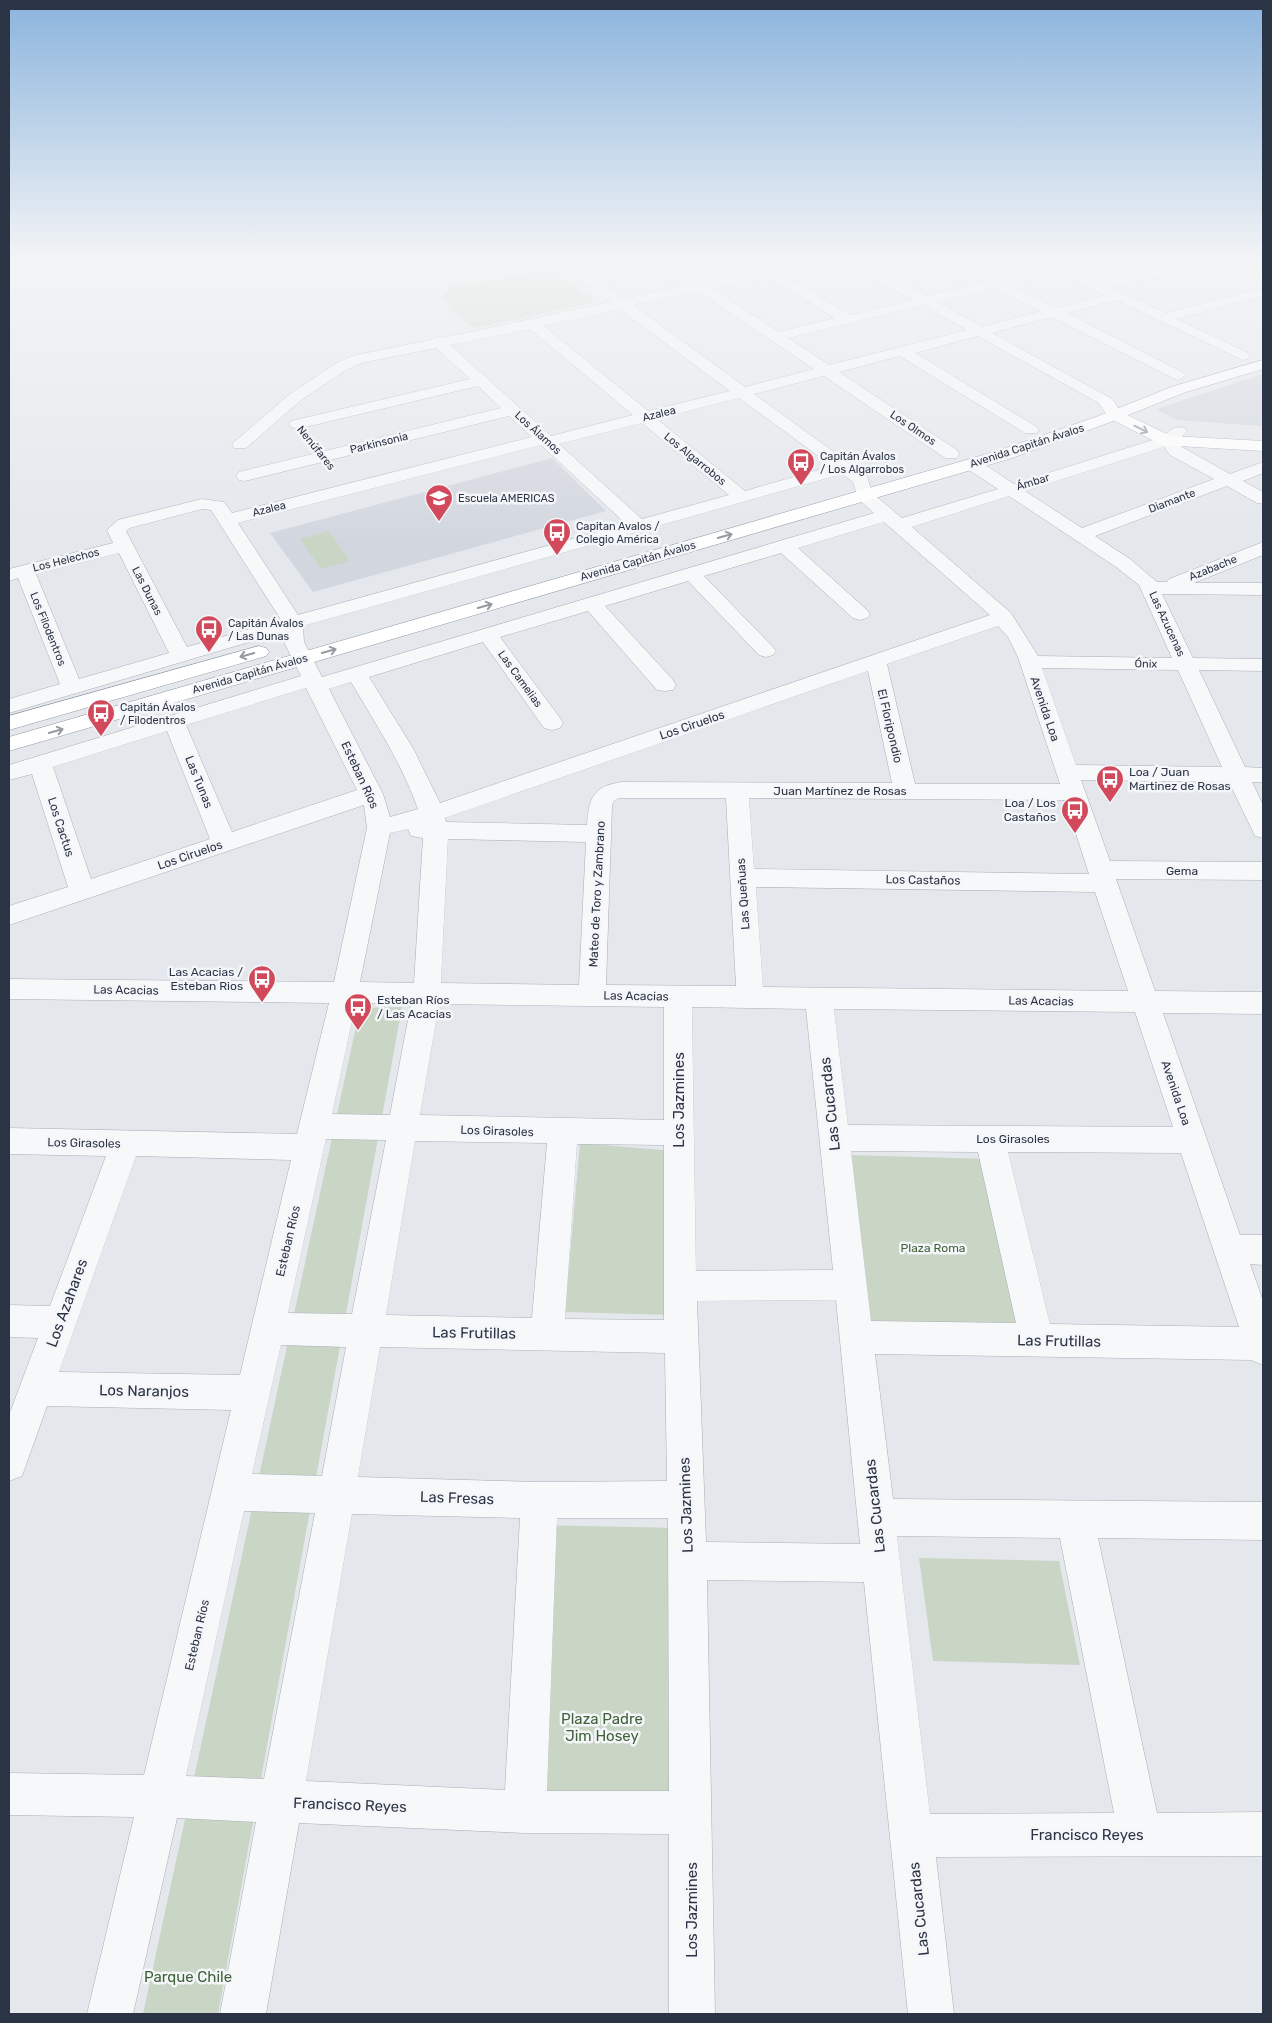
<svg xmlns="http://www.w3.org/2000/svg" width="1272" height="2023" font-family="Rubik,sans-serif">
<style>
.built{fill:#d2d6de}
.green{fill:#c9d6c5}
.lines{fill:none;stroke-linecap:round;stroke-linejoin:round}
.minor-casing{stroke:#a9aeb7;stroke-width:1}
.major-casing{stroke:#a3abb8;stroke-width:1}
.highway-casing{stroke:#8b94a3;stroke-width:1}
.minor{fill:#f7f8fa;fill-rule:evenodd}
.major{fill:#fff;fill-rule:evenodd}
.highway{fill:#fff;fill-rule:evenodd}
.oneway{stroke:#959aa2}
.labels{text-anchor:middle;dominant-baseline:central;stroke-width:5;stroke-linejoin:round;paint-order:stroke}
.far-street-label{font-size:11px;fill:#2b3445;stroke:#f4f6f9}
.far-poi-label{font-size:11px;fill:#2b3445;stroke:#f4f6f9;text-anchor:start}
.street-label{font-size:12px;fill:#2b3445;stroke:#f4f6f9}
.poi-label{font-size:12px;fill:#2b3445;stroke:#f4f6f9;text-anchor:start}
.park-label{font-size:12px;fill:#3f6138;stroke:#f4f6f9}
.near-street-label{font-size:15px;fill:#2b3445;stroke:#f4f6f9}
.near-park-label{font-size:15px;fill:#3f6138;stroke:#f4f6f9}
</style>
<rect width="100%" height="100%" fill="#e4e7ec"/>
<!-- built -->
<path class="built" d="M 1263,374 L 1263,426 L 1176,420 L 1156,409 Z
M 552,458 L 606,511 L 313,592 L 270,533 Z"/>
<!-- green -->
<path class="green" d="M 551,269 L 593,299 L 592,303 L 476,328 L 467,323 L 448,307 L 451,305 L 441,298 L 451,286 L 487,281 Z
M 329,531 L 350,561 L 321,569 L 300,539 Z
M 402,1007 L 218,2014 L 143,2014 L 360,1008 Z
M 580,1143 L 673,1151 L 673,1315 L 565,1312 Z
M 847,1155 L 991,1159 L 1021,1328 L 869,1321 Z
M 536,1525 L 680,1528 L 683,1810 L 518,1806 Z
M 919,1558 L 1059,1561 L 1080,1665 L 933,1661 Z"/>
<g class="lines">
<!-- minor casing -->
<g class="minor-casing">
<path id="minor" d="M 554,259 L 569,259 L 624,299 L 694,283 L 659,259 L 675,259 L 707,280 L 835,259 L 862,259 L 927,296 L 984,282 L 944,262 L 942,259 L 959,259 L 998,279 L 1048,267 L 1039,263 L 1038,259 L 1052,259 L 1101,282 L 1194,259 L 1232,259 L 1263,272 L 1263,281 L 1216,261 L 1112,288 L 1166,313 L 1263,288 L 1263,296 L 1177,319 L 1248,353 L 1250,356 L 1248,359 L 1243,360 L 1117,300 L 1067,313 L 1182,372 L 1185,375 L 1182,378 L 1177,380 L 1052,317 L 992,333 L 1112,399 L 1114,402 L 1112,405 L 1106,407 L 978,336 L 915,353 L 1037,427 L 1039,430 L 1037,433 L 1025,433 L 900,356 L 839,372 L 957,450 L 959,454 L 957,458 L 945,458 L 824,376 L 754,394 L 867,476 L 872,493 L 902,518 L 998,489 L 966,468 L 963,464 L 966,460 L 978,460 L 1014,484 L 1162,437 C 1170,431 1174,425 1185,428 L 1187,431 L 1177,442 L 1182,447 L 1230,474 L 1263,462 L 1263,473 L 1243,481 L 1263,492 L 1263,504 L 1257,503 L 1227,486 L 1095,536 L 1130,559 L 1157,582 L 1167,582 L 1169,579 L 1263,542 L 1263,555 L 1194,583 L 1263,583 L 1263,595 L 1162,594 L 1193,658 L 1263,659 L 1263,671 L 1199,670 L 1245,767 L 1263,768 L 1263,782 L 1252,782 L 1263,805 L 1263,838 L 1255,836 L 1229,782 L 1081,780 L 1110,861 L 1263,862 L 1263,880 L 1116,879 L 1155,991 L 1263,992 L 1263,1014 L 1163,1013 L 1240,1235 L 1263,1235 L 1263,1265 L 1250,1264 L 1263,1301 L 1263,1365 L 1251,1360 L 875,1354 L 893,1499 L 1263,1502 L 1263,1540 L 1098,1538 L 1157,1813 L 1263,1812 L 1263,1856 L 936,1857 L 954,2014 L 908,2014 L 864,1582 L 707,1580 L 715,2014 L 669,2014 L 669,1834 L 525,1833 L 299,1823 L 266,2014 L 220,2014 L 256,1822 L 177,1818 L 133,2014 L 87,2014 L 134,1817 L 9,1815 L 9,1773 L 144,1775 L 231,1410 L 47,1406 L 22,1476 L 9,1481 L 9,1415 L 38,1338 L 9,1337 L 9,1305 L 50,1306 L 106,1156 L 9,1154 L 9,1128 L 297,1134 L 329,1003 L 9,999 L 9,979 L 334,982 L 367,828 L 364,805 L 9,925 L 9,906 L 68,887 L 32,774 L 9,780 L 9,765 L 301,676 L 284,642 L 283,632 L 9,713 L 9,699 L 60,684 L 18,578 L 9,581 L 9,569 L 113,543 L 107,530 L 118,520 L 202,499 L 224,502 L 232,513 L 532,437 L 509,416 L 245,481 L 239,480 L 236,476 L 239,472 L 501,408 L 478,386 L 297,429 L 291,427 L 289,424 L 291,421 L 470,379 L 436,348 L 361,363 L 346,370 L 301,400 L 246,448 L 234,448 L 232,444 L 290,394 L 335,364 L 352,356 L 430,340 L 437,337 L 442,338 L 611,302 ZM 849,264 L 913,300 L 850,315 L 786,276 ZM 1059,272 L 1106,295 L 1056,308 L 1009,284 ZM 770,278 L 835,318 L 779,332 L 712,288 ZM 995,288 L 1041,311 L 982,327 L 937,302 ZM 698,291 L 814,369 L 745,387 L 633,305 ZM 923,305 L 967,330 L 829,365 L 788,338 ZM 619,309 L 730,391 L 648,411 L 544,326 ZM 530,329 L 633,415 L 551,436 L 450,345 ZM 739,398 L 832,466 L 745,491 L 657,419 ZM 642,423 L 729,495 L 642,519 L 559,444 ZM 541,445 L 626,524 L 298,615 L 238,523 ZM 1164,447 L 1170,455 L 1214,479 L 1082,528 L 1025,491 ZM 842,474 L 853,482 L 858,499 L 874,513 L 322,677 L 304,642 L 303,626 ZM 1009,496 L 1116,567 L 1139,585 L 1172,658 L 1038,656 L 1011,613 L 912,527 ZM 202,509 L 211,510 L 281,620 L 187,647 L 126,531 L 130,528 ZM 884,522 L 990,615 L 440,803 L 414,750 L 369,677 L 483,642 L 544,728 L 552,730 L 560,728 L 563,723 L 560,718 L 500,637 L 588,611 L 657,690 L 665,691 L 673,690 L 676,685 L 673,680 L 605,606 L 688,581 L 759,655 L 766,657 L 773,655 L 776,651 L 773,647 L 704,576 L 781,553 L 853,618 L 860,620 L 867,618 L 870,614 L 867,610 L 798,548 ZM 119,553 L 169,653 L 79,679 L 36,574 ZM 998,626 L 1008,637 L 1018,657 L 1060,784 L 915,784 L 887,664 ZM 1042,668 L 1178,670 L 1222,767 L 1076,765 ZM 868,671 L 892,783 L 622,782 C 593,786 589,798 587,825 L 446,822 L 445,818 ZM 351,682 C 376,724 402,764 418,809 L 390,817 L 383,794 L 329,689 ZM 306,688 L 357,790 L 232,832 L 186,725 ZM 167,731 L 210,839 L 91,879 L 53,767 ZM 619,798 L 726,798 L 736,986 L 606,985 L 612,806 L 614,801 ZM 749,798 L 1065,800 L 1089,874 L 754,869 ZM 408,829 L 411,836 L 423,838 L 414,983 L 360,982 L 390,833 ZM 448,839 L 586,842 L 579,985 L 441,983 ZM 756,887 L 1095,892 L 1128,991 L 763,987 ZM 356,1003 L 411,1004 L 390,1115 L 332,1114 ZM 439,1004 L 664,1007 L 664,1120 L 420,1115 ZM 692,1007 L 806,1009 L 833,1270 L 696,1271 ZM 834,1009 L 1135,1012 L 1173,1127 L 848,1125 ZM 326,1139 L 386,1140 L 352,1314 L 288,1313 ZM 415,1141 L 547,1143 L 532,1318 L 386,1315 ZM 577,1144 L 664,1145 L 664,1320 L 565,1319 ZM 851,1151 L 978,1152 L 1016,1323 L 871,1321 ZM 1008,1152 L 1181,1153 L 1239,1327 L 1050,1324 ZM 136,1156 L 291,1160 L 240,1375 L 59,1372 ZM 836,1300 L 860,1544 L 706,1542 L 697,1301 ZM 281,1345 L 346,1347 L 322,1476 L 252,1474 ZM 380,1347 L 665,1353 L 667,1481 L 539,1482 L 358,1477 ZM 244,1511 L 315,1513 L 264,1779 L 186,1776 ZM 352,1514 L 520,1518 L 505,1790 L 306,1781 ZM 557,1518 L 668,1518 L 669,1791 L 547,1791 ZM 897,1536 L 1060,1538 L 1114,1813 L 930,1814 Z"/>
</g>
<!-- major casing -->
<g class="major-casing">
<path id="major" d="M 1106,397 L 1112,399 L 1121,412 L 1171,436 L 1263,441 L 1263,451 L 1162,445 L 1109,418 L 1098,402 L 1100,399 Z"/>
</g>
<!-- highway casing -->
<g class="highway-casing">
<path id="highway" d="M 1263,360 L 1263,369 L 1186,392 L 1108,423 L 1009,459 L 9,751 L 9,737 L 997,451 L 1096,417 L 1174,386 Z
M 259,646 L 266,648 L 269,652 L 266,656 L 9,730 L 9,716 Z"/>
</g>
<!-- minor -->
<use href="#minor" class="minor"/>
<!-- major -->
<use href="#major" class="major"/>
<!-- highway -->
<use href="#highway" class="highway"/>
</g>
<!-- one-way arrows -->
<defs><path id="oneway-shaft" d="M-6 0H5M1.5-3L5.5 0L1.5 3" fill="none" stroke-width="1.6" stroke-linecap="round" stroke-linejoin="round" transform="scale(1.25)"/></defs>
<g class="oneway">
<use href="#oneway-shaft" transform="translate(1141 429) rotate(26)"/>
<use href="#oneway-shaft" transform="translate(725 536) rotate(-16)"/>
<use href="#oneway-shaft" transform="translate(485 606) rotate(-16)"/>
<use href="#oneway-shaft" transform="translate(329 651) rotate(-16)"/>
<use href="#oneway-shaft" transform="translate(247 655) rotate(164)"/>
<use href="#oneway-shaft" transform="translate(56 731) rotate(-16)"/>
</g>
<!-- sky -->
<linearGradient id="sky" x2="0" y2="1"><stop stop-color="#8bb4dd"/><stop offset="0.48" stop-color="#f3f4f6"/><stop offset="1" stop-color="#f3f4f6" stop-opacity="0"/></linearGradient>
<rect width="1272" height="542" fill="url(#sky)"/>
<!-- icons -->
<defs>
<g id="bus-pin" transform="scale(1.4375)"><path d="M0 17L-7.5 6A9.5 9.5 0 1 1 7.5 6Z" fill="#d1495b" stroke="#f4f6f9"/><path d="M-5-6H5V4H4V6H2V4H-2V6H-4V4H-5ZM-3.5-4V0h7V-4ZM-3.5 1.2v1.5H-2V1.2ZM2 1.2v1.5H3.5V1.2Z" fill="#fff"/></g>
<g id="school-pin" transform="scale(1.4375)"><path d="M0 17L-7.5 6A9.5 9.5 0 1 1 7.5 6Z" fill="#d1495b" stroke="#f4f6f9"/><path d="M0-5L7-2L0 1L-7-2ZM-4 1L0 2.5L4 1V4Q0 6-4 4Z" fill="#fff"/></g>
</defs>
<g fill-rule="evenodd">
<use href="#bus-pin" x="801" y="462"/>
<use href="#school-pin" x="439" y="498"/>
<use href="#bus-pin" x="557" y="532"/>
<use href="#bus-pin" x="209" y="629"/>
<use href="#bus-pin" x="101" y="713"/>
<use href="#bus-pin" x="1110" y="779"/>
<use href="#bus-pin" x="1075" y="810"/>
<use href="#bus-pin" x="262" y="979"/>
<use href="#bus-pin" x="358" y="1007"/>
</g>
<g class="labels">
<!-- far-street labels -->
<g class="far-street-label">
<text transform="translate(659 414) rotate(-14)">Azalea</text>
<text transform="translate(913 428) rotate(34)">Los Olmos</text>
<text transform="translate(538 433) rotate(42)">Los Álamos</text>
<text transform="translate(379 443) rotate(-14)">Parkinsonia</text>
<text transform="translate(1027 446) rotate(-18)">Avenida Capitán Ávalos</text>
<text transform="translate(316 448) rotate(51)">Nenúfares</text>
<text transform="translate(695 459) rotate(39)">Los Algarrobos</text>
<text transform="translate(1033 482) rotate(-17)">Ámbar</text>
<text transform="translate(1172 501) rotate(-21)">Diamante</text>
<text transform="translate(269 509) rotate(-14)">Azalea</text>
<text transform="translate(66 560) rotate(-14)">Los Helechos</text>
<text transform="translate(638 561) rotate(-16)">Avenida Capitán Ávalos</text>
<text transform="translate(1213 568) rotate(-22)">Azabache</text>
<text transform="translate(147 591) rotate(63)">Las Dunas</text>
<text transform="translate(1167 624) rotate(65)">Las Azucenas</text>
<text transform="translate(48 629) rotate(68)">Los Filodentros</text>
<text transform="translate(1146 664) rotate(1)">Ónix</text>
<text transform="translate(250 674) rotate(-16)">Avenida Capitán Ávalos</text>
<text transform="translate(520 679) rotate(54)">Las Camelias</text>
</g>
<!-- far-poi labels -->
<g class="far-poi-label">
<text x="820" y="456">Capitán Ávalos<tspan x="820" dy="13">/ Los Algarrobos</tspan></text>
<text x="458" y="498">Escuela AMERICAS</text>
<text x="576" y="526">Capitan Avalos /<tspan x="576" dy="13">Colegio América</tspan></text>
<text x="228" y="623">Capitán Ávalos<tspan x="228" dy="13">/ Las Dunas</tspan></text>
<text x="120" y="707">Capitán Ávalos<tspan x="120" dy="13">/ Filodentros</tspan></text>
</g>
<!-- street labels -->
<g class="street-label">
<text transform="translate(1045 709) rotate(71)">Avenida Loa</text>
<text transform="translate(692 725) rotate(-19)">Los Ciruelos</text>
<text transform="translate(890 726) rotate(77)">El Floripondio</text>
<text transform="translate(360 775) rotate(65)">Esteban Ríos</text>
<text transform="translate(199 782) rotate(68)">Las Tunas</text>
<text x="840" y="791">Juan Martínez de Rosas</text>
<text transform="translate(61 827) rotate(72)">Los Cactus</text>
<text transform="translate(190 855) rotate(-19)">Los Ciruelos</text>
<text x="1182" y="871">Gema</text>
<text transform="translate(923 880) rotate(1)">Los Castaños</text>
<text transform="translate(597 894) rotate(-87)">Mateo de Toro y Zambrano</text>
<text transform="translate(743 894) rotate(-94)">Las Queñuas</text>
<text transform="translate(126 990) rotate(1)">Las Acacias</text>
<text transform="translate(636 996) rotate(1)">Las Acacias</text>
<text transform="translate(1041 1001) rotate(1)">Las Acacias</text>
<text transform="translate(1176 1093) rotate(71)">Avenida Loa</text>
<text transform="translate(497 1131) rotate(2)">Los Girasoles</text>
<text x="1013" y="1139">Los Girasoles</text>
<text transform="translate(84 1143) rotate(1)">Los Girasoles</text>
<text transform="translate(288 1241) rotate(-77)">Esteban Ríos</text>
<text transform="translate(197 1635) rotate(-77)">Esteban Ríos</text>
</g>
<!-- poi labels -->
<g class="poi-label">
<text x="1129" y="772">Loa / Juan<tspan x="1129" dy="14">Martinez de Rosas</tspan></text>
<text x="1056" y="803" text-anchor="end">Loa / Los<tspan x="1056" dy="14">Castaños</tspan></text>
<text x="243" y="972" text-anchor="end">Las Acacias /<tspan x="243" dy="14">Esteban Rios</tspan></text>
<text x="377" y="1000">Esteban Ríos<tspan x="377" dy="14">/ Las Acacias</tspan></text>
</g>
<!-- park labels -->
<g class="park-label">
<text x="933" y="1248">Plaza Roma</text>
</g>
<!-- near-street labels -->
<g class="near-street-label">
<text transform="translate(679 1100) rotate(-90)">Los Jazmines</text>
<text transform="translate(830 1104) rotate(-96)">Las Cucardas</text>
<text transform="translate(67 1303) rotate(-70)">Los Azahares</text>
<text transform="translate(474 1333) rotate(1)">Las Frutillas</text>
<text transform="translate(1059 1341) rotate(1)">Las Frutillas</text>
<text transform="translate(144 1391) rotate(1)">Los Naranjos</text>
<text transform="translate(457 1498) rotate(2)">Las Fresas</text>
<text transform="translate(686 1505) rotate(-92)">Los Jazmines</text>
<text transform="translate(875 1506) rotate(-96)">Las Cucardas</text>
<text transform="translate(350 1805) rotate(2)">Francisco Reyes</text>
<text x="1087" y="1835">Francisco Reyes</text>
<text transform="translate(919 1909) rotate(-96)">Las Cucardas</text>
<text transform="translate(692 1910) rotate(-90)">Los Jazmines</text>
</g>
<!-- near-park labels -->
<g class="near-park-label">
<text x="602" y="1719">Plaza Padre<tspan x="602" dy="17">Jim Hosey</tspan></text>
<text x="188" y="1977">Parque Chile</text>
</g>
</g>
<!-- border -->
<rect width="1272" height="2023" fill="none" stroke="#2b3445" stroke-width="20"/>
</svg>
